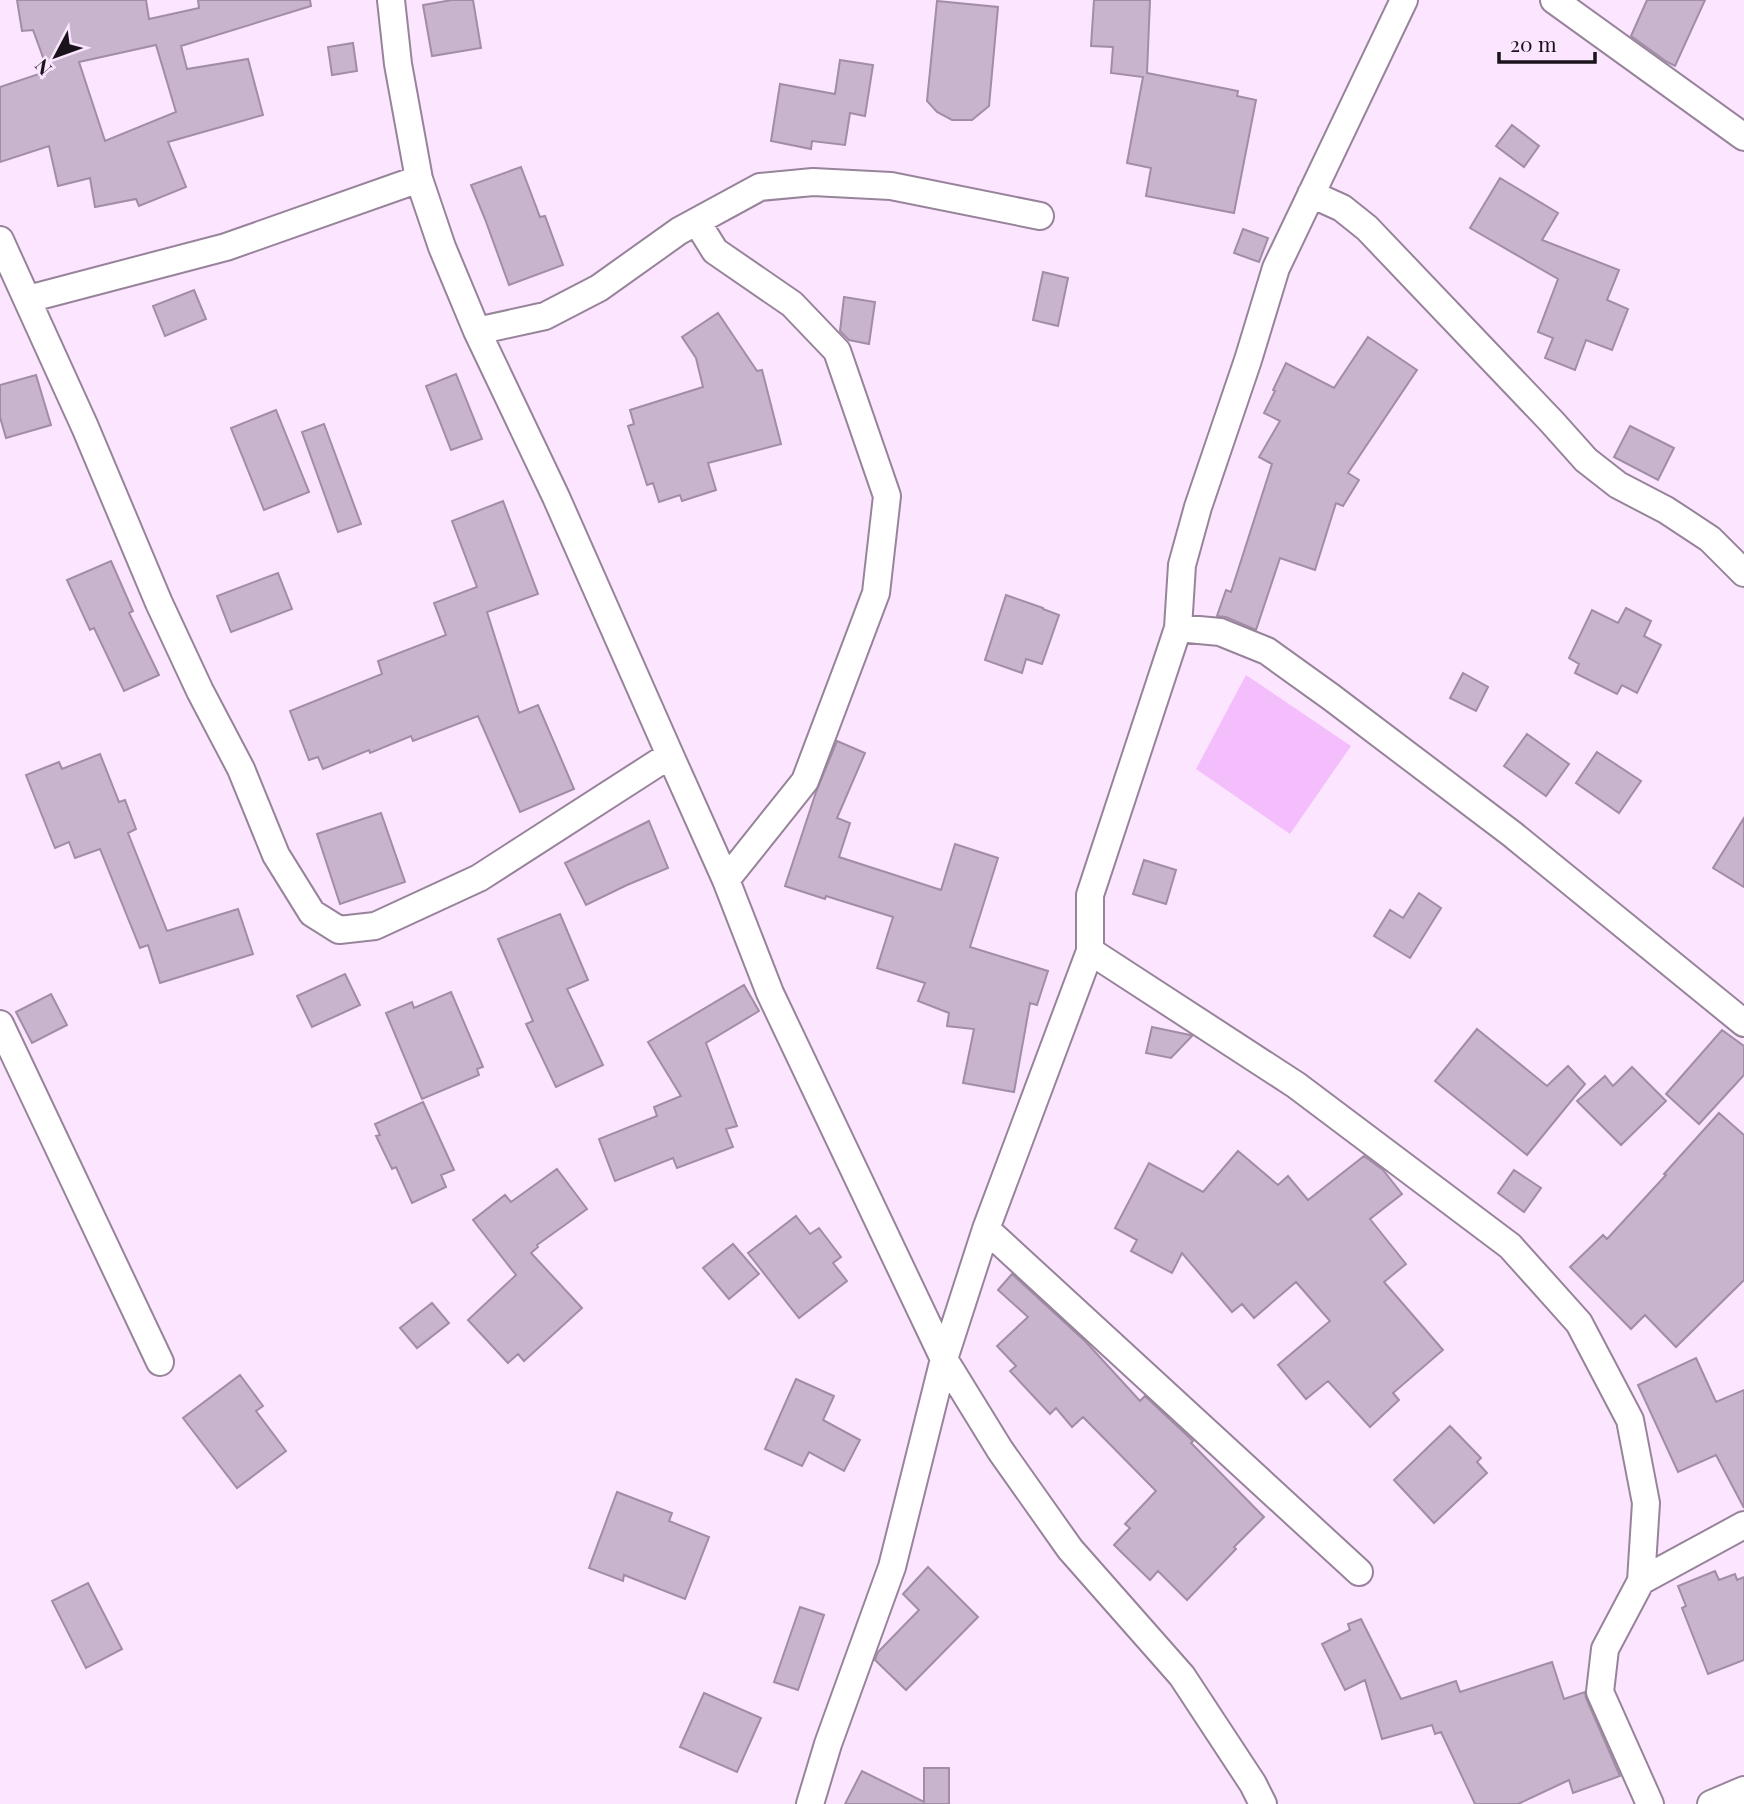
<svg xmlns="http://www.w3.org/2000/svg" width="1744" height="1804" font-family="'Playfair Display',serif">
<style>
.green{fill:#f4befd}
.building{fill:#c9b4cd;stroke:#a18da5;stroke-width:2;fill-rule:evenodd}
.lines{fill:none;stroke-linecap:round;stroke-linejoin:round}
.street-casing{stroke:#97839a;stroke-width:30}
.street{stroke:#fff;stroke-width:26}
</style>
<rect width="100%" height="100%" fill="#fbe5ff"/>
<!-- green -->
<path class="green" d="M 1246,675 L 1351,746 L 1290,834 L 1196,769 Z"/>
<!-- building -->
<path class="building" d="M 17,0 L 146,0 L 149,19 L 199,8 L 198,0 L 310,0 L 311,6 L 181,46 L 187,69 L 248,59 L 263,115 L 168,142 L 186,187 L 139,206 L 136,199 L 95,207 L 90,178 L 58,186 L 49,146 L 0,162 L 0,87 L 48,71 L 33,30 L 22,31 ZM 156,45 L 176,112 L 105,141 L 79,62 Z
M 452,0 L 473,0 L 481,48 L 432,56 L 423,5 Z
M 1094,0 L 1150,0 L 1147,73 L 1238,91 L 1237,96 L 1256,100 L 1234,213 L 1146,196 L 1151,168 L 1127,163 L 1143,77 L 1111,73 L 1113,47 L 1091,46 Z
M 1647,0 L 1705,0 L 1675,66 L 1667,62 L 1631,36 Z
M 937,1 L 998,7 L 989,106 L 972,120 L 952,120 L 937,112 L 927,101 Z
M 353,43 L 357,71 L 332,75 L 328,47 Z
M 840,60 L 873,65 L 865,116 L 850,113 L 845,145 L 812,141 L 811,149 L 771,141 L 780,84 L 835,94 Z
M 1512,125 L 1539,146 L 1524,167 L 1496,146 Z
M 521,167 L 540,217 L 545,216 L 563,265 L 509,285 L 485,219 L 471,185 Z
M 1500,178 L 1558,213 L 1542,240 L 1619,270 L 1607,300 L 1628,309 L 1612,350 L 1586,340 L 1575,370 L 1545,358 L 1553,338 L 1538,332 L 1558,279 L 1470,228 Z
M 1243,229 L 1268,238 L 1259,262 L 1234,253 Z
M 1043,272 L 1068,278 L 1058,326 L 1033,320 Z
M 194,290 L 206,319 L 165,336 L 153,306 Z
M 844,297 L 875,302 L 869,344 L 849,340 L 840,331 Z
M 718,313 L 757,371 L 762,370 L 781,444 L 708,463 L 716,490 L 682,501 L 680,495 L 659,502 L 653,483 L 647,485 L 628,426 L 634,424 L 630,410 L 703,387 L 696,358 L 682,337 Z
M 1368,337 L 1417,370 L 1348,473 L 1359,480 L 1343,506 L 1336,503 L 1315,570 L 1280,558 L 1256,630 L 1226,617 L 1217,616 L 1226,590 L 1231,592 L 1272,464 L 1259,457 L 1280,421 L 1264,413 L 1275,391 L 1273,390 L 1286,363 L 1334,388 Z
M 456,374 L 482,439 L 451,450 L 426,386 Z
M 36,375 L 51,425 L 6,438 L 0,417 L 0,385 Z
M 276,410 L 309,492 L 264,510 L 231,428 Z
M 324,424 L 361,524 L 338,532 L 302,432 Z
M 1630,426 L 1674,448 L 1658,480 L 1614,457 Z
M 503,501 L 538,594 L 487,612 L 519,713 L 538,705 L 574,789 L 520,812 L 478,716 L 413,741 L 411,736 L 370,753 L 369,750 L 323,769 L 318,757 L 309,760 L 290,711 L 382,674 L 378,661 L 446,635 L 434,603 L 477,587 L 452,521 Z
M 111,561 L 133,611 L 129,613 L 159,675 L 124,691 L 94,628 L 90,630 L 67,580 Z
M 278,573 L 292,609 L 231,632 L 217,596 Z
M 1006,595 L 1043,608 L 1043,609 L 1059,615 L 1042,664 L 1026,659 L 1022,673 L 985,660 Z
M 1626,608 L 1651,621 L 1644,636 L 1661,645 L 1637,693 L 1622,685 L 1617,694 L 1575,673 L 1579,664 L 1569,658 L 1592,610 L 1618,623 Z
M 1463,673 L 1488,687 L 1476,711 L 1450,698 Z
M 1527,734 L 1569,764 L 1546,796 L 1504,766 Z
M 837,741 L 865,753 L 837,818 L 850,823 L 839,857 L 941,890 L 955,844 L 998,858 L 970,947 L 1048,971 L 1037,1005 L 1030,1003 L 1014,1092 L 963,1083 L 974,1029 L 947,1026 L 949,1013 L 918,1001 L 925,983 L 877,968 L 893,917 L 826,896 L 825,899 L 785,886 L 816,792 Z
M 1597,752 L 1641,781 L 1619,813 L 1576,783 Z
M 100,754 L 119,802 L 125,800 L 136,829 L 128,833 L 167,931 L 238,909 L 253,954 L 160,983 L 148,945 L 140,948 L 100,849 L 75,858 L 69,842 L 55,848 L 26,775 L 59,762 L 62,769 Z
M 381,813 L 405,882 L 340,904 L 317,834 Z
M 1744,818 L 1744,887 L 1713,868 Z
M 649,821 L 668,868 L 627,885 L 586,905 L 565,863 Z
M 1144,860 L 1176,870 L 1166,904 L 1133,894 Z
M 1419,893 L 1441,908 L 1410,958 L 1374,936 L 1390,910 L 1403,918 Z
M 560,914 L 588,980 L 567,989 L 603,1065 L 556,1087 L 526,1024 L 533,1021 L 498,939 Z
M 345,974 L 360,1005 L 312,1027 L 297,996 Z
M 744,985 L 759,1011 L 706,1043 L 737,1126 L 726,1129 L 733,1147 L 677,1168 L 673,1158 L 615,1181 L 599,1139 L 657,1116 L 654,1107 L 681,1096 L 648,1042 Z
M 451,992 L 483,1067 L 477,1069 L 479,1075 L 422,1099 L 386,1013 L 412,1002 L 414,1008 Z
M 51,994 L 67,1025 L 32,1043 L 16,1012 Z
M 1152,1027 L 1190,1035 L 1192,1036 L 1171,1058 L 1146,1053 Z
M 1477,1029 L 1547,1086 L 1568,1066 L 1585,1084 L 1527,1155 L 1435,1081 Z
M 1722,1030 L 1744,1046 L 1744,1075 L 1699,1124 L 1666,1094 Z
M 1632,1067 L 1666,1101 L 1621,1145 L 1577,1101 L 1605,1076 L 1613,1086 Z
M 423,1102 L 454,1170 L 441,1175 L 446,1187 L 412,1203 L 396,1167 L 392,1169 L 376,1136 L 380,1135 L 375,1124 Z
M 1719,1113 L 1744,1135 L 1744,1280 L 1676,1347 L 1645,1315 L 1631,1329 L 1570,1267 L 1603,1235 L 1607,1239 L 1666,1175 L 1664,1174 Z
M 1238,1151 L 1278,1185 L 1288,1176 L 1308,1200 L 1364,1156 L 1383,1170 L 1402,1194 L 1370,1219 L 1406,1264 L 1384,1282 L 1443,1350 L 1393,1393 L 1399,1400 L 1370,1427 L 1328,1381 L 1306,1399 L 1278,1365 L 1330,1321 L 1296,1282 L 1254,1318 L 1242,1304 L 1232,1312 L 1182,1253 L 1172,1273 L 1131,1251 L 1137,1240 L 1115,1228 L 1149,1163 L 1203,1192 Z
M 557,1169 L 587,1209 L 537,1245 L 538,1247 L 531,1253 L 582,1308 L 524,1361 L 518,1354 L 508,1363 L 468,1320 L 516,1275 L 473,1220 L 505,1195 L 511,1202 Z
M 1514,1170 L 1541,1188 L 1524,1212 L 1498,1193 Z
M 796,1216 L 810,1234 L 819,1228 L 841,1257 L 833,1263 L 847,1281 L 799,1318 L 748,1253 Z
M 733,1244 L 759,1274 L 729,1299 L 703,1268 Z
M 1012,1274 L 1086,1342 L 1140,1401 L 1145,1396 L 1193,1441 L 1191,1443 L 1264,1517 L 1234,1547 L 1236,1549 L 1187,1600 L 1158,1571 L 1150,1580 L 1114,1545 L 1130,1528 L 1125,1524 L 1156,1491 L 1083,1417 L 1072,1427 L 1056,1408 L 1050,1414 L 1010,1371 L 1016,1366 L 997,1346 L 1028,1317 L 998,1290 Z
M 432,1303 L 449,1323 L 417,1348 L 400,1328 Z
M 1696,1358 L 1716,1402 L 1744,1390 L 1744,1508 L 1716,1455 L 1678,1472 L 1638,1385 Z
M 240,1375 L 263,1406 L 256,1411 L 286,1451 L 237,1488 L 183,1418 Z
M 796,1379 L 834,1396 L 823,1420 L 860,1440 L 844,1471 L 809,1452 L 802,1466 L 765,1449 Z
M 1450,1426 L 1481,1458 L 1477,1462 L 1487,1473 L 1434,1523 L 1394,1480 Z
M 617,1492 L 672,1513 L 669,1521 L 709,1537 L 685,1599 L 624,1575 L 623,1581 L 589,1568 Z
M 928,1567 L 978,1617 L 906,1690 L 875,1660 L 878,1652 L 919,1610 L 903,1594 Z
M 1715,1571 L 1719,1580 L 1735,1574 L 1737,1580 L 1744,1577 L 1744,1660 L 1708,1674 L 1682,1608 L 1686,1606 L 1678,1586 Z
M 88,1583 L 122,1649 L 86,1668 L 52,1601 Z
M 800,1607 L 824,1615 L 798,1690 L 774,1682 Z
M 1361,1619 L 1401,1699 L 1456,1681 L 1460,1692 L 1552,1662 L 1564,1699 L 1585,1692 L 1586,1698 L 1620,1776 L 1573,1793 L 1569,1780 L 1518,1804 L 1475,1804 L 1441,1732 L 1435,1734 L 1432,1725 L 1382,1739 L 1365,1680 L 1345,1690 L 1322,1644 L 1350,1630 L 1348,1624 Z
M 704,1693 L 761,1718 L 737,1772 L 680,1747 Z
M 924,1768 L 949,1768 L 949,1804 L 845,1804 L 862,1771 L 924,1802 Z"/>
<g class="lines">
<!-- street casing -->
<g class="street-casing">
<path id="street" d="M 391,0 L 398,64 L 419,179 L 442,247 L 477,331 L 556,497 L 670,755 L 726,880 L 770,993 L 944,1359 L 1000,1450 L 1070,1549 L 1182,1676 L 1253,1784 L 1263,1804
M 1554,0 L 1744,137
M 1311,194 L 1342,208 L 1367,228 L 1552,422 L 1586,460 L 1618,485 L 1666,510 L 1710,539 L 1744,573
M 697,222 L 715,251 L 792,304 L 837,351 L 887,496 L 876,593 L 805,781 L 726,880
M 0,240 L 85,427 L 159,603 L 200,691 L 241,769 L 276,855 L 312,913 L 339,930 L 375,926 L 479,878 L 670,755
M 28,299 L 226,247 L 419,179
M 477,331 L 545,316 L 599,288 L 679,231 L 760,187 L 813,182 L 891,186 L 1040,216
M 1178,628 L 1220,632 L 1267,651 L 1331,697 L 1512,834 L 1744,1023
M 1090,951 L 1296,1085 L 1510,1246 L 1579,1323 L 1630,1420 L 1646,1503 L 1641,1581 L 1605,1649 L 1600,1692 L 1650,1804
M 0,1024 L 160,1362
M 986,1229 L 1359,1572
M 1641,1581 L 1744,1525
M 810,1804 L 828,1744 L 892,1567 L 944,1359 L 986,1229 L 1090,951 L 1090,895 L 1178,628 L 1182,565 L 1198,507 L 1248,360 L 1276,268 L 1404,0
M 1711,1804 L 1744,1790"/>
</g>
<!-- street -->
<use href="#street" class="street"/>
</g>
<!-- north arrow -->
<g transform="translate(56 56) rotate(229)" stroke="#fbe5ff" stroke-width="5" paint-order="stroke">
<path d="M0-5L12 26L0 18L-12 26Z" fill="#1a131b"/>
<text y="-10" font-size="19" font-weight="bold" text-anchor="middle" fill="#1a131b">N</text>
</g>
<!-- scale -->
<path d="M1499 52v10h96v-10" fill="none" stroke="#1a131b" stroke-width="3.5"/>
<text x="1510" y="52" font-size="21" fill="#1a131b" stroke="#fbe5ff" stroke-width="5" paint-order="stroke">20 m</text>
</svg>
